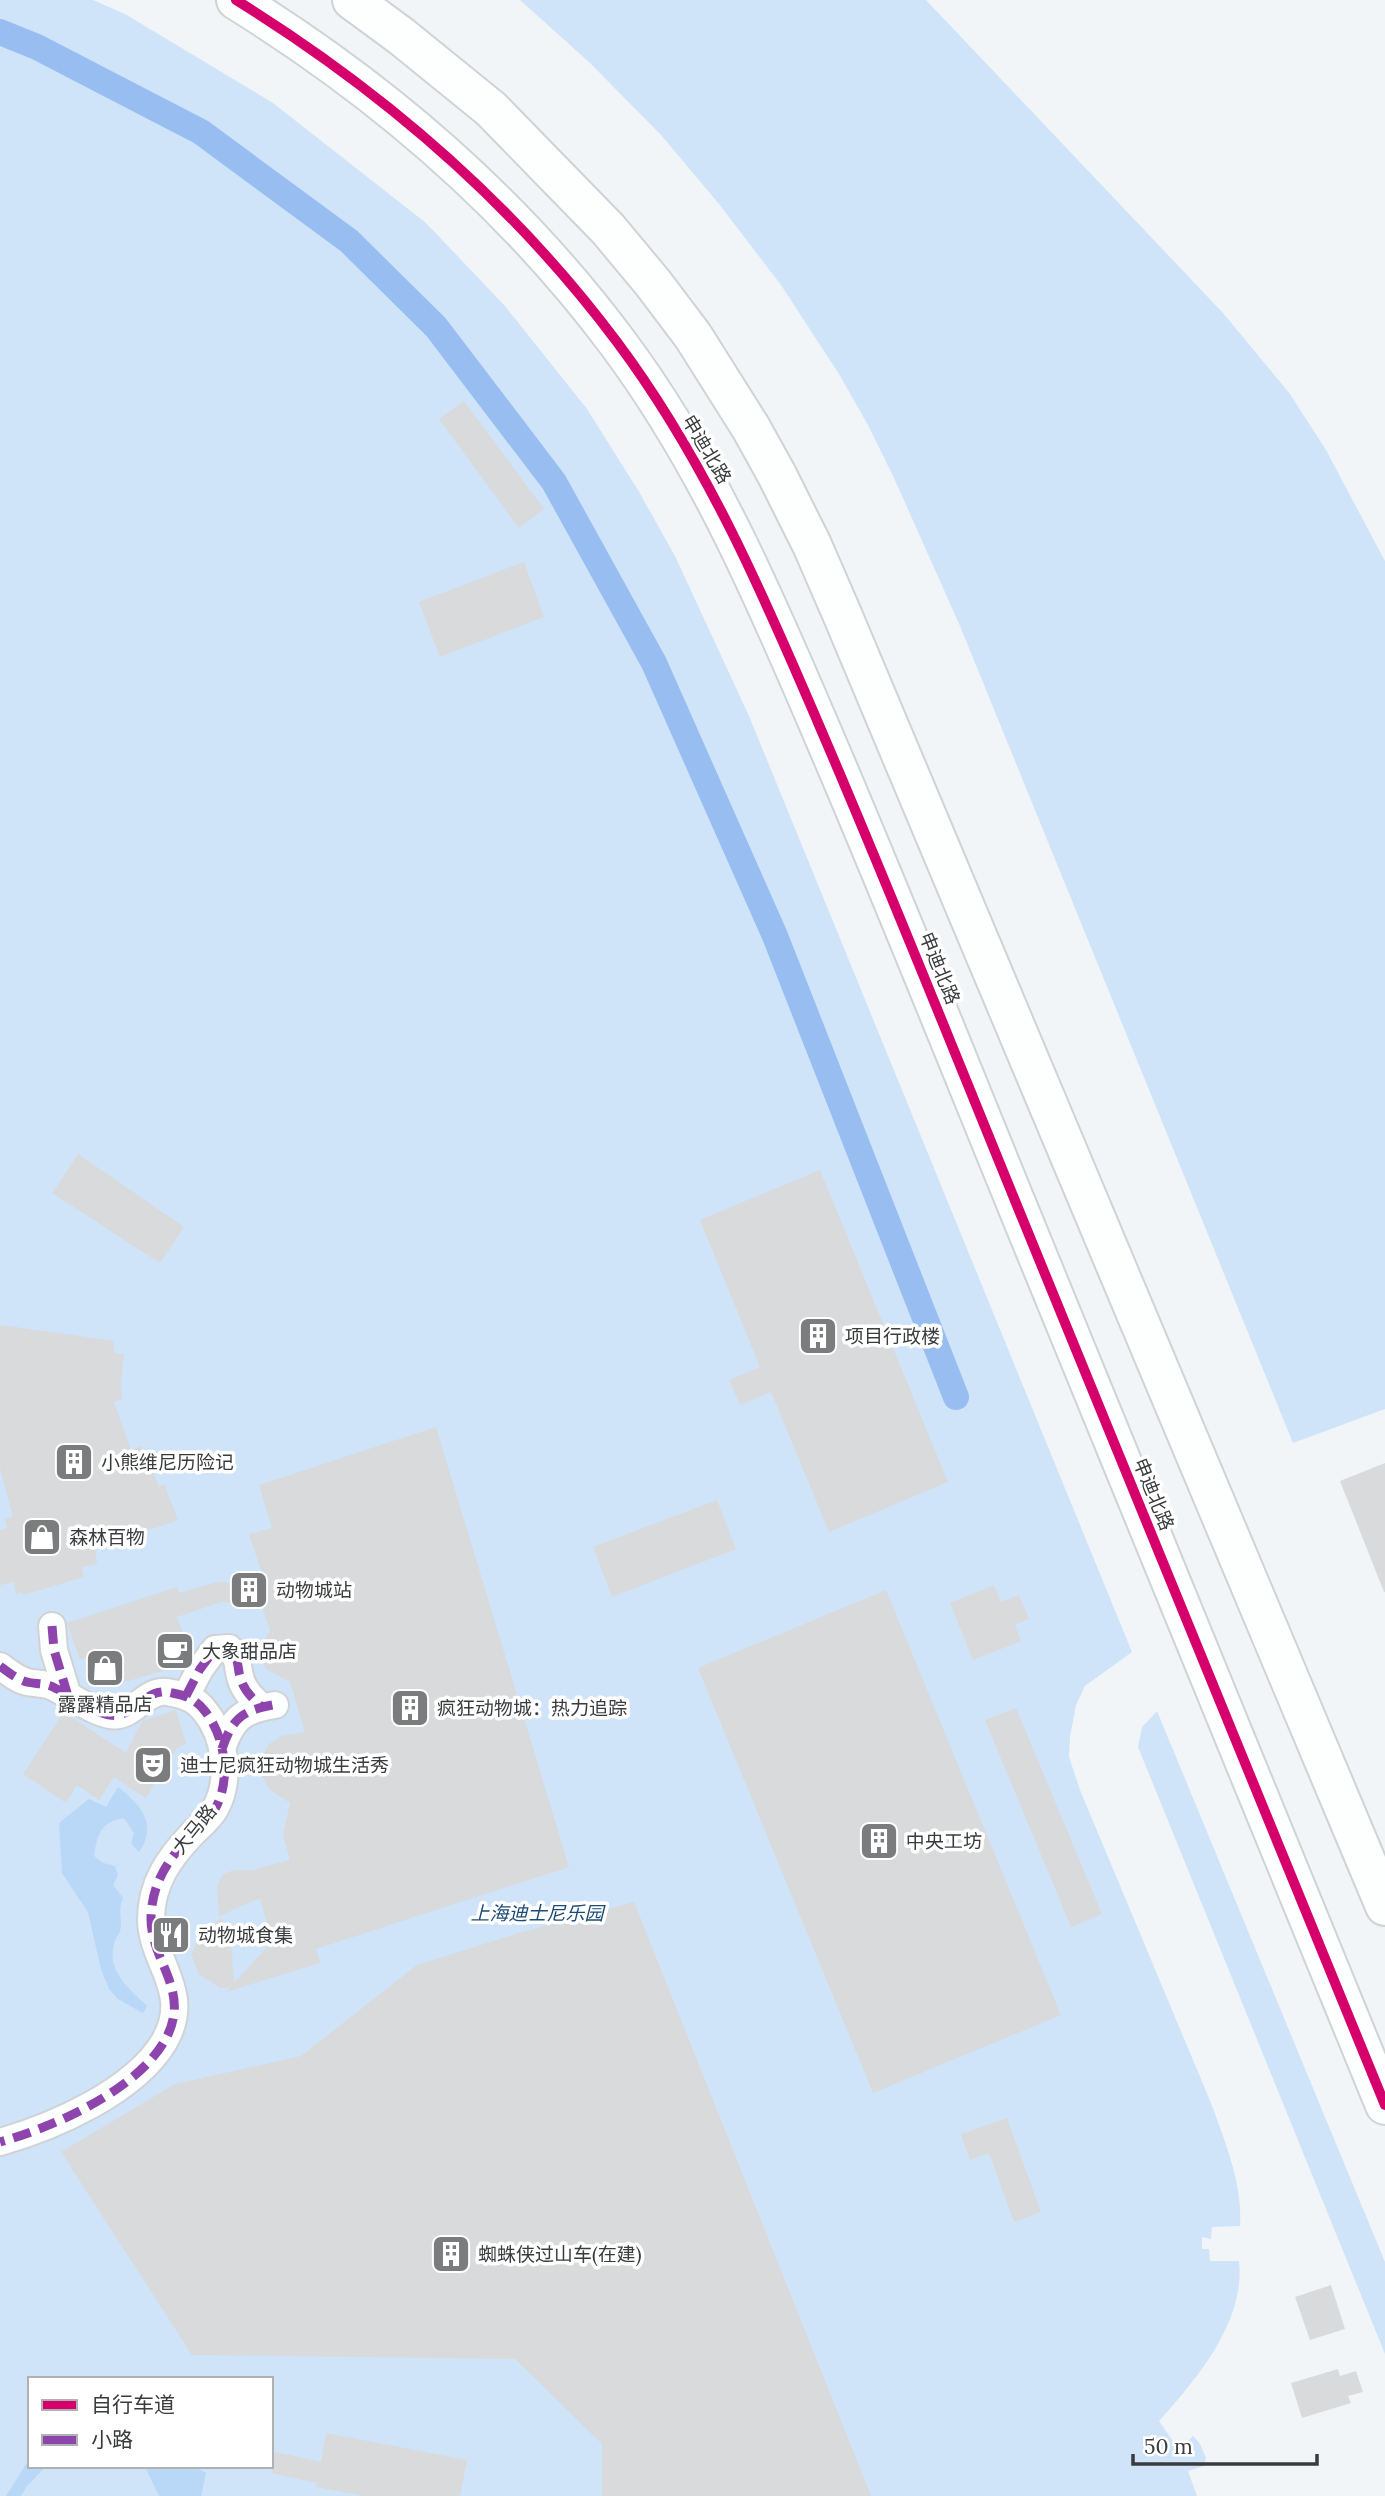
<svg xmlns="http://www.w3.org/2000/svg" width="1385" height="2496" font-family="Lora,'Noto Sans SC',serif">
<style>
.green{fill:#cfe3f9;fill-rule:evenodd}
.forest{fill:#b9d7f6}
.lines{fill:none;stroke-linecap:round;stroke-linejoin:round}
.canal{stroke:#98bef1;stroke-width:26}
.building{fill:#d9dadc}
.street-casing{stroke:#d0d3d5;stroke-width:30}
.secondary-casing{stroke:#d0d3d5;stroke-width:42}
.street{stroke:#fdfefe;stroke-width:26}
.secondary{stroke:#fdfefe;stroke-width:38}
.quiet{stroke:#8e44ad;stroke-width:9;stroke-dasharray:18 9;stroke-linecap:butt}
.cycleway-casing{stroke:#fff;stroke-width:15}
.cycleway{stroke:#d6006c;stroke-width:10}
.labels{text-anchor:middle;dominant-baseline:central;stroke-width:7;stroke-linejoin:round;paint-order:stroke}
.street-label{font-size:19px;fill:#393b3d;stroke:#fff}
.poi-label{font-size:19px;fill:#393b3d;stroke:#fff;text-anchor:start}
.park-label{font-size:19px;font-style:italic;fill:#1b4a76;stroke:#fff}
</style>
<rect width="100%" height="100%" fill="#f2f5f8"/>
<!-- green -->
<path class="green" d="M 0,0 L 93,0 L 125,14 L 273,103 L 426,223 L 505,306 L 587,409 L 638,490 L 675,556 L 749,716 L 1132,1652 L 1085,1686 L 1076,1705 L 1070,1737 L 1069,1757 L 1080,1790 L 1211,2103 C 1225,2142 1243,2184 1240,2226 L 1212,2227 L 1211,2239 L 1202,2237 L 1202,2249 L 1209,2249 L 1210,2261 L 1239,2261 C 1246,2321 1196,2380 1159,2421 L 1179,2450 L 1193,2436 L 1200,2444 L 1206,2458 L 1204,2466 L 1188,2471 L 1197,2496 L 0,2496 ZM 30,2379 L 271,2379 L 271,2466 L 30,2466 Z
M 520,0 L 926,0 L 1223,313 L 1290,394 L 1326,450 L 1385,561 L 1385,1409 L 1293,1443 L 960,626 L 894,478 L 868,425 L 839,374 L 781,285 L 719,204 L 661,135 L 589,62 Z
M 1157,1711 L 1385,2262 L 1385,2354 L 1138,1747 L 1142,1727 Z"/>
<!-- forest -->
<path class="forest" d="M 118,1787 C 141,1805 158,1824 139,1852 L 131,1843 L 134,1833 L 124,1818 C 101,1821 97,1835 94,1856 L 103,1863 L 115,1866 L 118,1875 L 113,1885 L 123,1898 C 117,1910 123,1920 120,1931 C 119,1935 116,1937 115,1941 C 105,1971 128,1987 147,2006 L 143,2013 L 118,1999 L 109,1989 L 101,1969 L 88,1912 L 62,1873 L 59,1823 L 89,1799 L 106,1807 Z
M 30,2458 L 30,2466 L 46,2466 L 26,2487 L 21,2496 L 6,2496 Z
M 141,2466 L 193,2466 L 206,2473 L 201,2496 L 159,2496 L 146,2469 Z"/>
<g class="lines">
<!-- canal -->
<path class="canal" d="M 0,32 L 37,47 L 201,132 L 349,241 L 436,327 L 554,482 L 654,663 L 775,936 L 956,1397"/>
</g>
<!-- building -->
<path class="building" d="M 464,401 L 544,509 L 519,528 L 439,419 Z
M 524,562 L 544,617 L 440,657 L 419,602 Z
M 78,1154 L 184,1227 L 160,1263 L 52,1193 Z
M 820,1170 L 948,1482 L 829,1532 L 771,1392 L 740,1405 L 729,1380 L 760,1367 L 700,1220 Z
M 0,1325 L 114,1341 L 114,1353 L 124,1354 L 121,1383 L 122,1399 L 114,1402 L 131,1450 L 142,1446 L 159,1487 L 164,1484 L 178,1520 L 95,1549 L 97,1564 L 82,1567 L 84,1577 L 23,1595 L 22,1592 L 16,1594 L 14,1582 L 0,1585 L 0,1530 L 7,1528 L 5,1519 L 13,1517 L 0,1468 Z
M 436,1427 L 569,1867 L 316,1949 L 320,1963 L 226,1992 L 230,1988 L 220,1988 L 199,1974 L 191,1954 L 202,1934 L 222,1918 L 231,1938 L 234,1983 L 272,1942 L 260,1898 L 219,1916 L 217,1886 L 223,1874 L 234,1870 L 252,1870 L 290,1860 L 283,1835 L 290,1803 L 270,1790 L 262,1776 L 261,1760 L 268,1745 L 281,1736 L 305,1732 L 290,1682 L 266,1669 L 261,1659 L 260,1647 L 270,1631 L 262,1606 L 221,1602 L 177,1617 L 189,1650 L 173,1668 L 111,1686 L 98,1682 L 90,1658 L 80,1659 L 67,1623 L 177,1587 L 179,1593 L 218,1582 L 266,1585 L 249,1534 L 272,1528 L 259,1485 Z
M 1385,1463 L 1385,1592 L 1384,1592 L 1340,1481 Z
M 717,1500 L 736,1549 L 612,1597 L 593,1547 Z
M 994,1585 L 1001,1602 L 1019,1595 L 1029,1619 L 1015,1625 L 1021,1641 L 973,1660 L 950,1603 Z
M 886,1590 L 1061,2015 L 873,2093 L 698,1668 Z
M 1016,1708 L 1102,1914 L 1071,1927 L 985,1720 Z
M 176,1710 L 186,1744 L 177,1748 L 146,1798 L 114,1777 L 99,1800 L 77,1785 L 66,1803 L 23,1774 L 64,1712 L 126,1753 L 142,1721 Z
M 634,1902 L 871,2496 L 602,2496 L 602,2444 L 515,2359 L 192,2355 L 61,2152 L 175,2084 L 301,2056 L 417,1965 L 522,1932 Z
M 1007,2118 L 1041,2212 L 1014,2222 L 989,2153 L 970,2160 L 961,2134 Z
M 1331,2285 L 1345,2329 L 1310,2340 L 1295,2297 Z
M 1338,2369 L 1340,2376 L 1356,2371 L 1363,2392 L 1348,2396 L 1351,2403 L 1302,2418 L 1291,2383 Z
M 326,2433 L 467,2460 L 460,2496 L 365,2496 L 316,2487 L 317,2483 L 271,2473 L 275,2452 L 321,2462 Z"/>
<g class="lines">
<!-- street casing -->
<g class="street-casing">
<path id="street" d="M 52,1626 L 54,1650 L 68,1696
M 0,1666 C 8,1672 18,1680 27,1682 C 35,1684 45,1683 53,1687 C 68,1694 94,1713 110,1715 C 131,1719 142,1694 161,1692 C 166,1691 172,1693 177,1694 C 187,1696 197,1701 204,1710 C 225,1735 232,1779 215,1809 C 210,1818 200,1826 193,1833 C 169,1858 151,1883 151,1920 C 152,1964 193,1992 164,2042 C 134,2092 53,2127 0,2142
M 186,1696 L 200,1669 L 215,1649 L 229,1648 C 241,1661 236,1665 241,1680 C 245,1692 253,1699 262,1707
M 222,1749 C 232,1718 243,1710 275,1705"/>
</g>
<!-- secondary casing -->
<g class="secondary-casing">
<path id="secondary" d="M 236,0 C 383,91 513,203 617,342 C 706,461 764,596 822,732 C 890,890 953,1049 1018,1208 C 1139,1508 1263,1806 1385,2105
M 352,0 L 401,36 L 491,109 L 608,229 L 653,283 L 693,336 L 751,428 L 777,475 L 812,545 L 842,614 L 1385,1906"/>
</g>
<!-- street -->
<use href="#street" class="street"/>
<!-- secondary -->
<use href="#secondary" class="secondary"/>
<!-- quiet -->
<path class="quiet" d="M 52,1626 L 54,1650 L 68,1696
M 0,1666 C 8,1672 18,1680 27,1682 C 35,1684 45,1683 53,1687 C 68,1694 94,1713 110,1715 C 131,1719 142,1694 161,1692 C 166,1691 172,1693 177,1694 C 187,1696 197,1701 204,1710 C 225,1735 232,1779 215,1809 C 210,1818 200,1826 193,1833 C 169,1858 151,1883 151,1920 C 152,1964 193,1992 164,2042 C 134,2092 53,2127 0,2142
M 186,1696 L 200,1669 L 215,1649 L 229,1648 C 241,1661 236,1665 241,1680 C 245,1692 253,1699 262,1707
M 222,1749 C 233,1716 244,1710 278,1704"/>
<!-- cycleway casing -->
<g class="cycleway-casing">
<path id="cycleway" d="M 236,0 C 383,91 513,203 617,342 C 706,461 764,596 822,732 C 890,890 953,1049 1018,1208 C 1139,1508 1263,1806 1385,2105"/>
</g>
<!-- cycleway -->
<use href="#cycleway" class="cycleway"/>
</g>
<!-- icons -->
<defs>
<g id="building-square" transform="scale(2.0125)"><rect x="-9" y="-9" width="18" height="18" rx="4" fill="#7a7c7e" stroke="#fff"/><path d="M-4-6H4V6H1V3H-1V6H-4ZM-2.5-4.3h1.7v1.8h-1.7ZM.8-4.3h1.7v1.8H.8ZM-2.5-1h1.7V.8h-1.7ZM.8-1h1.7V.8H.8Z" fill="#fff"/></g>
<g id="shop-square" transform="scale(2.0125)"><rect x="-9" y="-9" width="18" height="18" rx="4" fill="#7a7c7e" stroke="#fff"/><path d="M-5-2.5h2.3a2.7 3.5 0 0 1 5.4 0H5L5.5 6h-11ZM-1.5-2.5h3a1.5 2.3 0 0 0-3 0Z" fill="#fff"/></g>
<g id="cafe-square" transform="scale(2.0125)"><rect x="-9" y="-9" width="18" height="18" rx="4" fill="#7a7c7e" stroke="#fff"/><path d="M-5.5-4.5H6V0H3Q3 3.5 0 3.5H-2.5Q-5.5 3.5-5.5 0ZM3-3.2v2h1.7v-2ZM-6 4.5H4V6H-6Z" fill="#fff"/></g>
<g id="theatre-square" transform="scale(2.0125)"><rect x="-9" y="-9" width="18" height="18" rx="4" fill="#7a7c7e" stroke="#fff"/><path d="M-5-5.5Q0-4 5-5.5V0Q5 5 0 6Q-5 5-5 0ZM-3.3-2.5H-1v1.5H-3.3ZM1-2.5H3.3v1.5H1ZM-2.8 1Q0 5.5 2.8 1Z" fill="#fff"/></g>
<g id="restaurant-square" transform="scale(2.0125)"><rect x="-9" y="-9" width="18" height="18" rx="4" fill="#7a7c7e" stroke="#fff"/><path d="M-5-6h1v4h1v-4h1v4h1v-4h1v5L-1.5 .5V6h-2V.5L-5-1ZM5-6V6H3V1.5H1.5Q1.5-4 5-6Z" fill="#fff"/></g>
</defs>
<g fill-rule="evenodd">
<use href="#building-square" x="818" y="1336"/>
<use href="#building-square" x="74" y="1462"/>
<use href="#shop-square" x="42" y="1537"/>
<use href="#building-square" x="249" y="1590"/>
<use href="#cafe-square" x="175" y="1651"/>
<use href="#shop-square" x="105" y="1668"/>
<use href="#building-square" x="410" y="1708"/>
<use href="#theatre-square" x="153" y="1765"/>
<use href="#building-square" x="879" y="1841"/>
<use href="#restaurant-square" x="171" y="1935"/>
<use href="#building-square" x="451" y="2254"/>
</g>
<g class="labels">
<!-- street labels -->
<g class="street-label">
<text transform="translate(707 449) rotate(59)">申迪北路</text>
<text transform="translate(940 968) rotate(68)">申迪北路</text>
<text transform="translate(1154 1494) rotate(68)">申迪北路</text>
<text transform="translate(194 1829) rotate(-51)">大马路</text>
</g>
<!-- poi labels -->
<g class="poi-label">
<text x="845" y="1336">项目行政楼</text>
<text x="101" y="1462">小熊维尼历险记</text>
<text x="69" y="1537">森林百物</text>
<text x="276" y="1590">动物城站</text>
<text x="202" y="1651">大象甜品店</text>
<text x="105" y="1704" text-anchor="middle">露露精品店</text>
<text x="437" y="1708">疯狂动物城：热力追踪</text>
<text x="180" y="1765">迪士尼疯狂动物城生活秀</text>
<text x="906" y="1841">中央工坊</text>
<text x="198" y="1935">动物城食集</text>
<text x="478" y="2254">蜘蛛侠过山车(在建)</text>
</g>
<!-- park labels -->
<g class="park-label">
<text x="537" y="1913">上海迪士尼乐园</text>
</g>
</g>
<!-- legend -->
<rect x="28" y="2377" width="245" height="91" fill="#ffffff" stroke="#b0b1b1" stroke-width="2"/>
<rect x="42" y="2400" width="35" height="10" fill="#d6006c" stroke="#b0b1b1" stroke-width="2"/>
<text x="91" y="2412" font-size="21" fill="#393b3d">自行车道</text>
<rect x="42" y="2435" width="35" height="10" fill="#8e44ad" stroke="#b0b1b1" stroke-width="2"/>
<text x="91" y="2447" font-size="21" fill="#393b3d">小路</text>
<!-- scale -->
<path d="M1133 2454v10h184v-10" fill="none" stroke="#393b3d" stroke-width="3.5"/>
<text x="1144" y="2454" font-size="21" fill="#393b3d" stroke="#ffffff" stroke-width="5" paint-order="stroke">50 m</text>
</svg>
